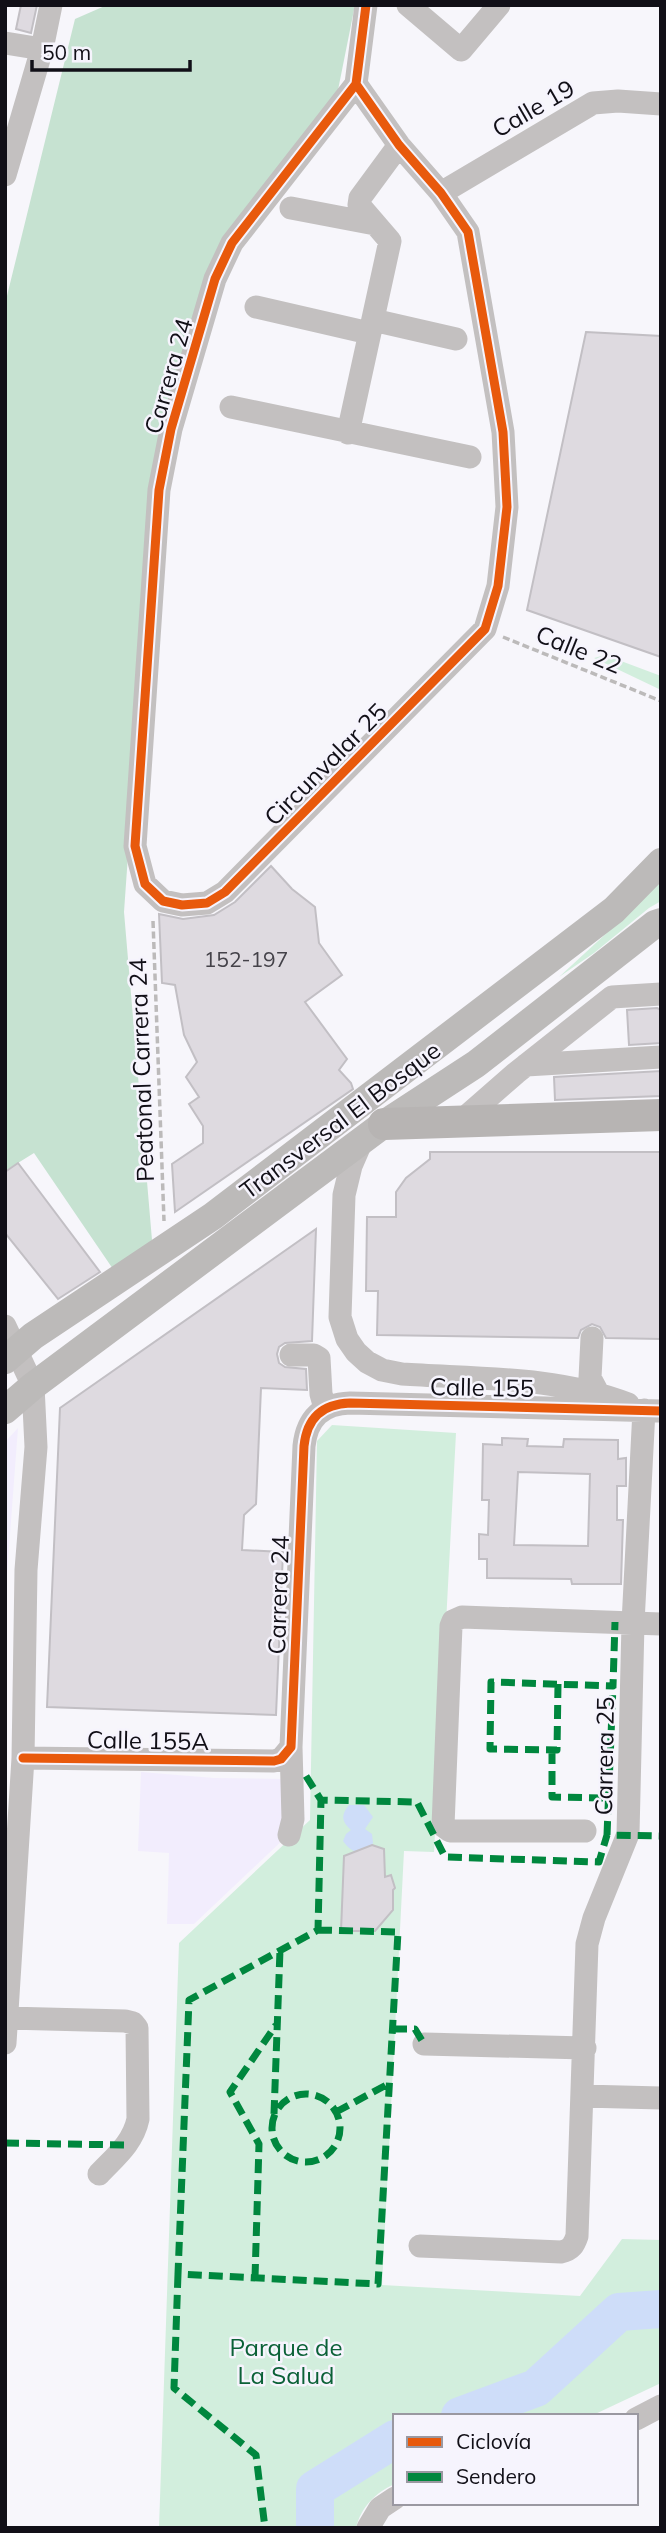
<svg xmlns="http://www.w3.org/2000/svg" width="666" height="2533" font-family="Mulish,sans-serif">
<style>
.built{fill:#f2edfd}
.green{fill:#d2eedd}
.forest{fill:#c6e2d1}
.water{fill:#ceddf9}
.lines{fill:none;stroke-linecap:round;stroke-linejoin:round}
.river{stroke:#ceddf9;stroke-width:38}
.building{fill:#dedae0;stroke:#c2bfc4;stroke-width:2;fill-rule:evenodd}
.path{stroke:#bcbaba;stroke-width:3.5;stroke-dasharray:7 3.5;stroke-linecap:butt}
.minor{stroke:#c3c0c0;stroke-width:23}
.major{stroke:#bcbab9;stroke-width:28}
.highway{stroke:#b7b4b3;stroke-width:32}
.quiet{stroke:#00873e;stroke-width:7;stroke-dasharray:14 7;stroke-linecap:butt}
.cycleway-casing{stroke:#f6f4fd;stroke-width:13}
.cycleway{stroke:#e8590c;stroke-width:9}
.labels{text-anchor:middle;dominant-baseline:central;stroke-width:5;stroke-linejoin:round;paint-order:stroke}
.number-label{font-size:21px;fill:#444249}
.street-label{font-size:24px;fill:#110f17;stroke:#f6f4fd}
.park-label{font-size:24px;fill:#0b6137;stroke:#f6f4fd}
</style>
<rect width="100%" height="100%" fill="#f7f6fb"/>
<!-- built -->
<path class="built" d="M 18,1428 L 5,1601 L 5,1442 Z
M 141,1772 L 214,1778 L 287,1779 L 287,1836 L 194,1924 L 167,1924 L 169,1853 L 138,1851 Z"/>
<!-- green -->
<path class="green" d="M 605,655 L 661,676 L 661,690 L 594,658 Z
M 661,876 L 661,901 L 649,908 L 594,953 L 559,977 L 623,918 Z
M 332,1425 L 456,1433 L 434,1852 L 404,1851 L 382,2285 L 580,2296 L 622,2239 L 661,2240 L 661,2383 L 591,2416 L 395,2416 L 395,2484 C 376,2492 361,2507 356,2528 L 159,2528 L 179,1943 L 310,1820 L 317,1441 Z"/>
<!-- forest -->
<path class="forest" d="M 107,5 L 355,5 L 336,100 L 210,267 L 155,471 L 124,912 L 152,1240 L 115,1272 L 34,1153 L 5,1171 L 5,304 L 75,19 Z"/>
<!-- water -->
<path class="water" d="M 349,1805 L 364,1805 L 373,1817 L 365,1829 L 372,1834 L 373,1843 L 369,1849 C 357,1854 351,1852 343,1841 L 346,1834 L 351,1830 C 341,1821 341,1815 349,1805 Z"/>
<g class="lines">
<!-- river -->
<path class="river" d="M 460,2416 L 536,2388 L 619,2312 L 661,2309
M 315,2528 L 315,2489 L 395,2439"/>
</g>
<!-- building -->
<path class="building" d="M 21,5 L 37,5 L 31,33 L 16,29 Z
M 586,332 L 661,336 L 661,657 L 527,610 Z
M 271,866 L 292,889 L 315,907 L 319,943 L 342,975 L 305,1002 L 347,1059 L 339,1070 L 351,1083 L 353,1089 L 175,1212 L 172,1164 L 203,1143 L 203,1126 L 189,1104 L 199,1097 L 186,1077 L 197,1062 L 184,1035 L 175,985 L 162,983 L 159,914 L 183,919 L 214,915 L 235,902 Z
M 657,1008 L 661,1010 L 661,1043 L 629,1045 L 627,1010 Z
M 661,1071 L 661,1096 L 555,1100 L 554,1077 Z
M 430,1152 L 661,1152 L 661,1339 L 606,1338 L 600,1327 L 592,1324 L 581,1330 L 578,1338 L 377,1335 L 378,1291 L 366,1291 L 367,1217 L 396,1217 L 396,1192 L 406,1178 L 430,1159 Z
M 18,1163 L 100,1272 L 58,1299 L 5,1233 L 5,1172 Z
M 316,1229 L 312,1341 L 285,1343 L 279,1347 L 277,1354 L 279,1363 L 285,1367 L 306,1369 L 307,1390 L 261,1388 L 256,1504 L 244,1515 L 242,1550 L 283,1552 L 276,1715 L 47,1707 L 60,1408 Z
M 502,1438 L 528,1439 L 527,1446 L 563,1447 L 564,1439 L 618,1440 L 618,1459 L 626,1458 L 626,1486 L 617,1486 L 617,1520 L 623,1520 L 621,1584 L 572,1584 L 571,1579 L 487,1578 L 487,1559 L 479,1559 L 479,1534 L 488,1535 L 489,1500 L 482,1500 L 483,1444 L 502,1445 ZM 518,1472 L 590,1474 L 588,1546 L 514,1545 Z
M 372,1845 L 384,1849 L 385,1877 L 391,1875 L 395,1888 L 393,1890 L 393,1910 L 375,1931 L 341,1931 L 344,1856 Z"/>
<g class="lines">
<!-- path -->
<path class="path" d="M 503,637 L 661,701
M 153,921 L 164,1221"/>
<!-- minor -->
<path class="minor" d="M 408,5 L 461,50 L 499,5
M 5,43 L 42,49
M 356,84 L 399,145 L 441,193 L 468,232 L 503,432 L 507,507 L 498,586 L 485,629 L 225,892 L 207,903 L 182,905 L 163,901 L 145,884 L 135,846 L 159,490 L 171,429 L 215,279 L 232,243 L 356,84 L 366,5
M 5,175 L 42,49 L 51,5
M 441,193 L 593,103 L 618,101 L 661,104
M 291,208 L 375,224
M 256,307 L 369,333
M 373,320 L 456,339
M 231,407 L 470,457
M 348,433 L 390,241 L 359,205 L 360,198 L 399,145
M 526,1065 L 661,1057
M 460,1122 L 516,1073 L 612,997 L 661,994
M 361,1143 L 351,1166 L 344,1195 L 340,1317 L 347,1339 L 356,1352 L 367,1362 L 382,1370 L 402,1374 C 478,1379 556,1376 628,1404
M 5,1326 L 33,1386 L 36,1447 L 26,1570 L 23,1758 L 5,2043
M 592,1338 L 590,1378 L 598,1393
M 291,1355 L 314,1355 L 319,1358 L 321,1394 L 325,1408
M 23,1758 L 274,1761 L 281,1759 L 291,1747 L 304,1446 C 307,1418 322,1404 350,1403 L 661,1411
M 585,1831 L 450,1831 L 443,1826 L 451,1626 L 453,1621 L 462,1617 L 661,1624
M 289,1835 L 293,1819 L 291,1747
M 7,2018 L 125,2021 L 133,2023 L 137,2028 L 138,2119 C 133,2143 115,2157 99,2174
M 424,2044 L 585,2048
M 583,2096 L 661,2098
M 420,2246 L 561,2252 C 571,2250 574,2245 577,2236 L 587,1944 L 594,1918 L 628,1834 L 633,1623 L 644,1410
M 636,2419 L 661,2406
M 368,2528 L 380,2508 L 395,2498"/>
<!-- major -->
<path class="major" d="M 5,1360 L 33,1336 L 213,1216 L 614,910 L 661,862
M 5,1410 L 33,1386 L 384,1124 L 476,1064 L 655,924 L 661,922"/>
<!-- highway -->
<path class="highway" d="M 384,1124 L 661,1115"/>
<!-- quiet -->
<path class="quiet" d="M 558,1684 L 557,1750 L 490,1749 L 491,1682 L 613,1686 L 615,1622
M 552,1750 L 552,1797 L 609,1798
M 306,1776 L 321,1800 L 417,1802 L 445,1857 L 599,1862 L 607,1835 L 661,1836
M 607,1835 L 613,1686
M 318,1930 L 398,1932 L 378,2284 L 178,2274 L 189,2000 L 318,1930 L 321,1800
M 393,2029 L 415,2029 L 424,2044
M272 2128a34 34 0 1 1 68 0a34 34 0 1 1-68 0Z
M 336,2112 L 390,2083
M 274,2114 L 280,1950
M 5,2143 L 127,2145
M 178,2274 L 174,2388 L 256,2455 L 265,2528
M 255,2278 L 259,2144 L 230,2092 L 276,2025"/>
<!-- cycleway casing -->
<g class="cycleway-casing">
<path id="cycleway" d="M 356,84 L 399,145 L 441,193 L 468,232 L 503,432 L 507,507 L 498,586 L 485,629 L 225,892 L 207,903 L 182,905 L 163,901 L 145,884 L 135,846 L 159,490 L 171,429 L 215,279 L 232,243 L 356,84 L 366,5
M 23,1758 L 274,1761 L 281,1759 L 291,1747 L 304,1446 C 307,1418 322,1404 350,1403 L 661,1411"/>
</g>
<!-- cycleway -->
<use href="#cycleway" class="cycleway"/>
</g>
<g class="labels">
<!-- number labels -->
<g class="number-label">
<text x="246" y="959">152-197</text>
</g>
<!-- street labels -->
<g class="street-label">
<text transform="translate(533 108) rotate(-30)">Calle 19</text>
<text transform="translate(168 376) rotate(-74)">Carrera 24</text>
<text transform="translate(579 649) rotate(22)">Calle 22</text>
<text transform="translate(325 764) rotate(-45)">Circunvalar 25</text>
<text transform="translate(141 1070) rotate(-92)">Peatonal Carrera 24</text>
<text transform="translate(340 1120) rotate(-37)">Transversal El Bosque</text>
<text transform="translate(482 1387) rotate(1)">Calle 155</text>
<text transform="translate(278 1595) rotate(-88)">Carrera 24</text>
<text transform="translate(148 1740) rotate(1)">Calle 155A</text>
<text transform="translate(604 1756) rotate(-89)">Carrera 25</text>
</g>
<!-- park labels -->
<g class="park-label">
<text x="286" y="2347">Parque de<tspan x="286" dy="28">La Salud</tspan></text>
</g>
</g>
<!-- border -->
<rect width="666" height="2533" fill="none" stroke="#110f17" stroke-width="14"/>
<!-- legend -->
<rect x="393" y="2414" width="245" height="91" fill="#f6f4fd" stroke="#9a98a1" stroke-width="2"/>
<rect x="407" y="2437" width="35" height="10" fill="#e8590c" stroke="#9a98a1" stroke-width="2"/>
<text x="456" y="2449" font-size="21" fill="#110f17">Ciclovía</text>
<rect x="407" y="2472" width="35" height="10" fill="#00873e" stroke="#9a98a1" stroke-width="2"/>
<text x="456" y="2484" font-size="21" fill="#110f17">Sendero</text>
<!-- scale -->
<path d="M32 60v10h158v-10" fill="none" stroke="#110f17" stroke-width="3.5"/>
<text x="42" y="60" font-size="21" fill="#110f17" stroke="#f6f4fd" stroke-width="5" paint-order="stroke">50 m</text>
</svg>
